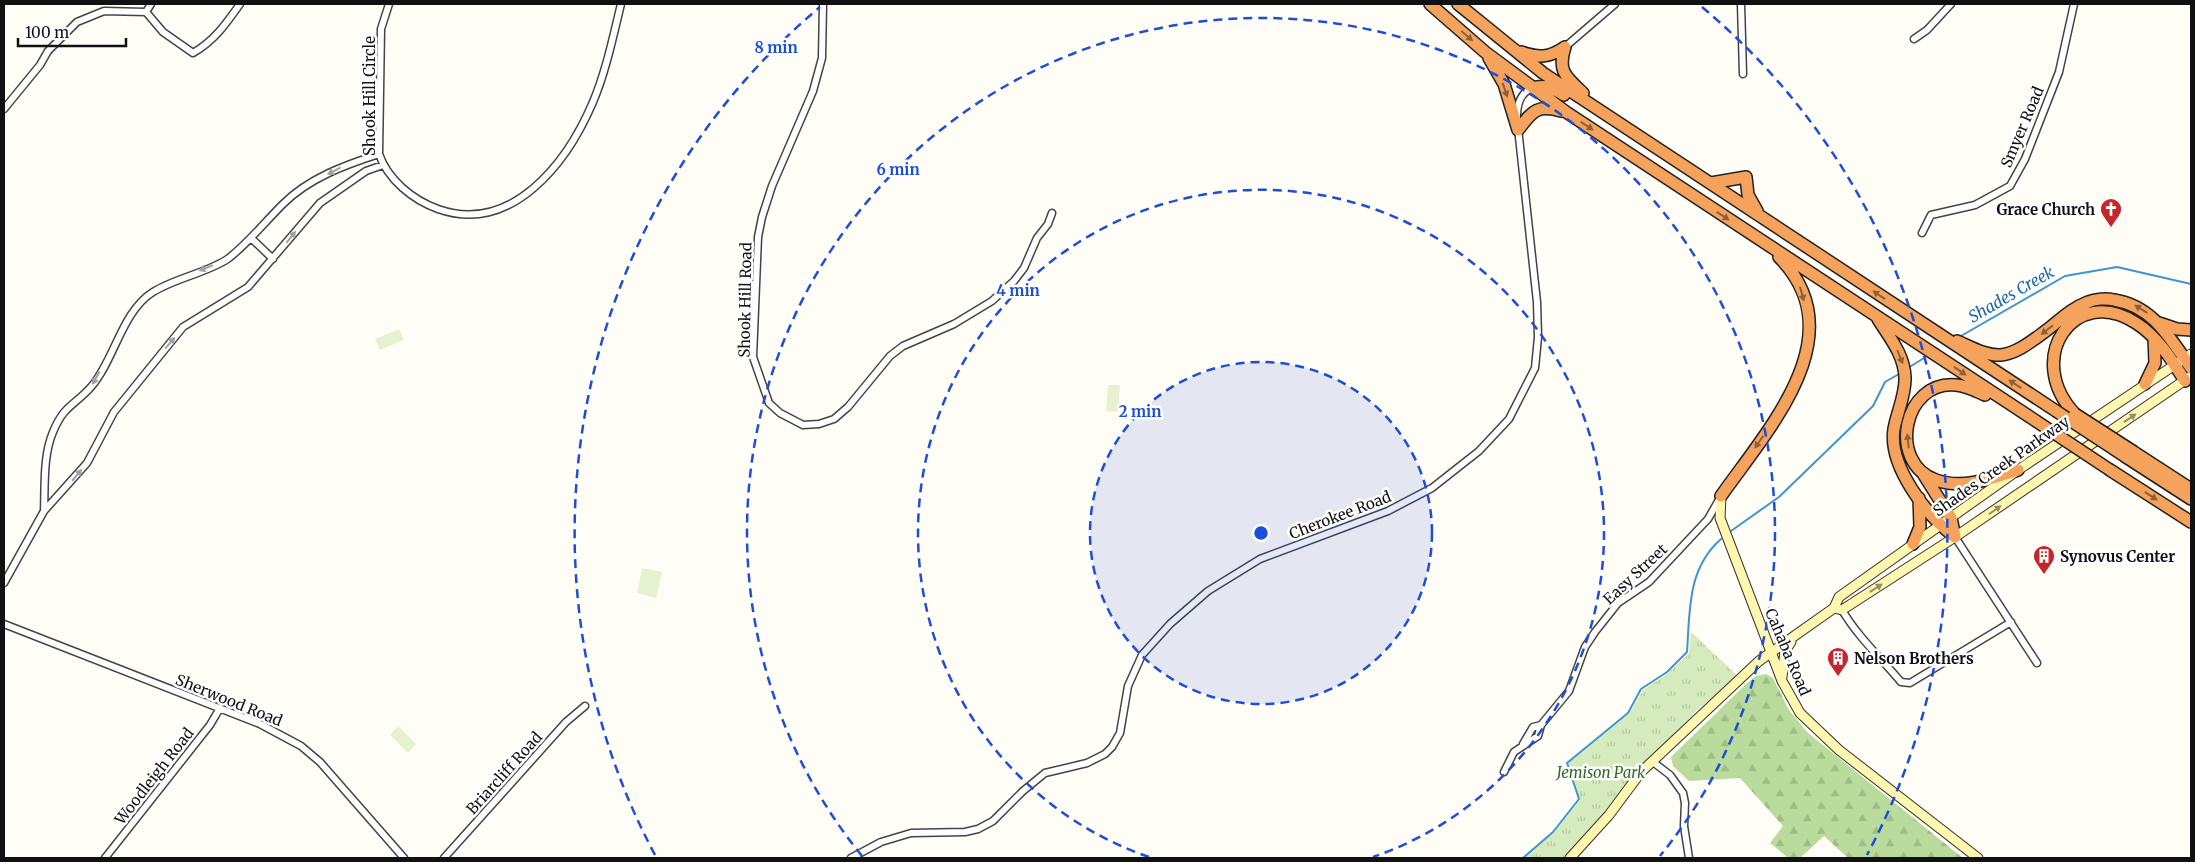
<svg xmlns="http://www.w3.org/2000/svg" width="2195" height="862" font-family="Merriweather,serif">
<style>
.grass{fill:url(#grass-tufts)}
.forest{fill:url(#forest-firs)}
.pitch{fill:#e6f2cf}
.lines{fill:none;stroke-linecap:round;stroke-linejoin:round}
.stream{stroke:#3f96cf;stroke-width:2}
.street-casing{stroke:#444;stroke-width:9}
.secondary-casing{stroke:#333;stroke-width:11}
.highway-casing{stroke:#222;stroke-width:14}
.street{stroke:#fff;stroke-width:6}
.secondary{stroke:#fff6b0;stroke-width:9}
.highway{stroke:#f5a25d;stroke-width:11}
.highway-bridge-casing{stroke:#222;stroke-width:14;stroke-linecap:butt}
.highway-bridge{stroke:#f5a25d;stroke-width:11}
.oneway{fill:#8e613b}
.oneway2{fill:#a0a0a0}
.oneway3{fill:#948f68}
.ring{fill:none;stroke:#1d4ed8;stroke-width:2.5;stroke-dasharray:9 6}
.labels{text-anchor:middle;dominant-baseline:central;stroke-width:5;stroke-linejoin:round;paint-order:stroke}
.street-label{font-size:15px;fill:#111;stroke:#fff}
.poi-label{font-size:15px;font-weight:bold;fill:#111;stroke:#fff;text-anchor:start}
.park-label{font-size:15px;font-style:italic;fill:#2f6b1f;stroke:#fff}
.water-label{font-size:16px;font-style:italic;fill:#1768a6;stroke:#fff}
.centre{fill:#1d4ed8;stroke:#fff;stroke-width:2.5}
.ring-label{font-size:15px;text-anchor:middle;font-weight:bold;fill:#1d4ed8;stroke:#fff;stroke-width:5;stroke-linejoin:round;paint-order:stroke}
</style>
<defs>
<pattern id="grass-tufts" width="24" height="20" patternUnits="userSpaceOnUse" patternTransform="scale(1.25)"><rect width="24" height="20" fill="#d5ebbd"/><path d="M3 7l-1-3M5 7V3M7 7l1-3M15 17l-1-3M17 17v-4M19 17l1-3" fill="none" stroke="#b6c8a1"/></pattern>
<pattern id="forest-firs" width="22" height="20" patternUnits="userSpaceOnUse" patternTransform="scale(1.25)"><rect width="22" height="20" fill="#b9dc9c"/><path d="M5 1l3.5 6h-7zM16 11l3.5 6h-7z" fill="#9ebc85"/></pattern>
</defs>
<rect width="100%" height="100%" fill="#fffdf5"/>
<!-- grass -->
<path class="grass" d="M 1691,632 L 1739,677 L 1698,709 L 1638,773 L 1564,858 L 1525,858 L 1554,832 L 1580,800 L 1568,763 L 1629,714 L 1643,690 L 1667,674 L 1689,653 Z"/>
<!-- forest -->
<path class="forest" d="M 1766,674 L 1773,678 L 1789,710 L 1808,733 L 1963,858 L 1848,858 L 1824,836 L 1800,858 L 1788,858 L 1770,843 L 1783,826 L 1740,778 L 1689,781 L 1673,766 L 1671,757 L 1745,685 L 1756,676 Z"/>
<!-- pitch -->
<path class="pitch" d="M 399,329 L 404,340 L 380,350 L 375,339 Z
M 1108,385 L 1120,385 L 1118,412 L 1106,411 Z
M 642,568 L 662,572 L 656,598 L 637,593 Z
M 398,726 L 416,744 L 408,753 L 390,735 Z"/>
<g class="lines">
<!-- stream -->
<path class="stream" d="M 1961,336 L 2065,276 L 2117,267 L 2191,284
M 1908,368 L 1924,358
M 1731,531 L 1779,497 L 1873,406 L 1885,382 L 1899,374
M 1523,858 L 1553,832 L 1579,799 L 1567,763 L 1628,713 L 1641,689 L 1667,672 L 1687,652 C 1690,610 1687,569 1721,539"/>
<!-- street casing -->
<g class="street-casing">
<path id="street" d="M 389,4 L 381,29 L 379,154 C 388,180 413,200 438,209 C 512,235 567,163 593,102 C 606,71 613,37 621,4
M 823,4 L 822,58 L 813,91 L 772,186 L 762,217 L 758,237 L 753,357 L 769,403 L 780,413 L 803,425 L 819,424 L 834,419 L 848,407 L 890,356 L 903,346 L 954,324 L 992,301 L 1014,281 L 1024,268 L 1037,238 L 1048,224 L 1052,213
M 1741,4 L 1743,74
M 146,12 L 163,32 L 193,53 C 214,41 226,24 240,4
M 146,12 L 151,4
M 1914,39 L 1927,30 L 1951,4
M 1565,47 L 1615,4
M 4,109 L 40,65 L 48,51 L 77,22 L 104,11 L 146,12
M 1517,116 C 1517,104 1521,92 1533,88
M 1922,233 L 1931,215 L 1975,205 L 2010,186 L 2025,159 L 2059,72 L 2074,4
M 252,239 L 273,259
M 44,511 C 45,486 43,455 53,432 C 64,405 74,406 91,387 C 114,361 122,311 153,292 C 175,278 210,272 229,258 C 250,241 264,223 283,204 C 309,178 345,165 379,154
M 1955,537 L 2037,663
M 4,583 L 44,511 L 87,463 L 114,412 L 183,327 L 248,287 L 320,203 L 366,171 L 383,165
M 1842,610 C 1858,637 1881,658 1901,682 L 1910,683 L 2011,622
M 4,624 L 260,724 L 301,746 L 320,762 L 404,858
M 1523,744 L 1533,727 L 1541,725
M 1653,762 L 1670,775 L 1683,793 L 1685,803 L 1684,826 L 1689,858
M 1504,772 L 1514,752 L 1538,736 L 1541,725 L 1569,691 L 1585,647 L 1595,632 L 1618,603 L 1649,582 L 1708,519 L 1720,498
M 105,858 L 210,725 L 220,708
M 444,858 L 566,722 L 585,706
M 851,858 L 881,842 L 911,833 L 965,832 L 978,829 L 993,821 L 1023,791 L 1045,773 L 1087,763 L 1105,754 L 1112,747 L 1120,733 L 1128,686 L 1142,655 L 1170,624 L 1208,591 L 1260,559 L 1388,511 L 1432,488 L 1479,451 L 1509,419 L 1535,368 L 1538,337 L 1537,302 L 1518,128"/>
</g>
<!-- secondary casing -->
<g class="secondary-casing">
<path id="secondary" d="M 1721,496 L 1720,518 L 1782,681 L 1800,713 L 1839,750 L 1978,858
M 1834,608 L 1842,610 L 1955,537 L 2191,376
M 1782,677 L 1785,651 L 1791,642
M 1570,858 L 1609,815 L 1641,772 L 1759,661 L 1834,608 L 1839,597 L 2018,470 L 2191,354"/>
</g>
<!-- highway casing -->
<g class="highway-casing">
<path id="highway" d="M 1430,4 L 1485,52 L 1566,112 L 2036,421
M 1458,4 L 1543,73 L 2056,411
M 1565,47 C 1557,71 1566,77 1583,93
M 1521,52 C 1539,58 1549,58 1565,47
M 1489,58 L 1504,84 L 1518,130
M 1533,88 C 1545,84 1554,89 1564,95
M 1518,130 C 1532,112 1536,104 1561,111
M 1711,183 L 1746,177 L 1748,195 L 1757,211
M 1878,319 C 1889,337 1904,354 1905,377 C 1906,394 1897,412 1894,429 C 1888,466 1927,516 1955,537
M 2159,323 L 2177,329 L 2191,330
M 1957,341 C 1971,347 1986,356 2001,355 C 2018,353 2033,340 2047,330 C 2060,320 2072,308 2088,302 C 2095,299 2106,298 2114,300 C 2153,306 2170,338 2191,368
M 2145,384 L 2155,363 L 2154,338
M 1985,395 C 1976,391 1967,386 1956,385 C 1903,380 1887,463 1936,480 C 1963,490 1993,478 2018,470
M 2075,414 C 2023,359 2074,283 2136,323 C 2157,336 2172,360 2185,381
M 2134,452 L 2191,489
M 2126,457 L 2191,499
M 2110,470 L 2191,522
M 1924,475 L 1951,518 L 1955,537
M 1721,496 C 1768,429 1856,335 1779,257
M 1913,544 L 1920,527 L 1919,498"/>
</g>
<!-- street -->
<use href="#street" class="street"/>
<!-- secondary -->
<use href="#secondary" class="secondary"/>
<!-- highway -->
<use href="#highway" class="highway"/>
<!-- highway-bridge casing -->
<g class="highway-bridge-casing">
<path id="highway-bridge" d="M 2056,411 L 2126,457
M 2075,414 L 2134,452
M 2036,421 L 2110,470"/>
</g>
<!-- highway-bridge -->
<use href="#highway-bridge" class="highway-bridge"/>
</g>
<!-- one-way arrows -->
<defs><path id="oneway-solid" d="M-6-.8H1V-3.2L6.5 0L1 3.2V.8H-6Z" transform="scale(1.25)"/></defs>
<g class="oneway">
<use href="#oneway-solid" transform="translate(1467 36) rotate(41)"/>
<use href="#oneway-solid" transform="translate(1505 90) rotate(71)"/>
<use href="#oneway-solid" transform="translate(1587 126) rotate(33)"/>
<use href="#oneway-solid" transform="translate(1723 216) rotate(33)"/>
<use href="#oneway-solid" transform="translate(1802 294) rotate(74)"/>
<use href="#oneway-solid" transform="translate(1879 295) rotate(-146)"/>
<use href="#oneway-solid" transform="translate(2141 309) rotate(-149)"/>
<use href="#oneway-solid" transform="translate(2047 330) rotate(142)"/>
<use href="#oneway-solid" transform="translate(1900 357) rotate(69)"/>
<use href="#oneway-solid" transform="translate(1960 371) rotate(34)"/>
<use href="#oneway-solid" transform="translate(2015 384) rotate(-147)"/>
<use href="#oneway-solid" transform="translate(1908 441) rotate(-96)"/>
<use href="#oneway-solid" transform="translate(1759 442) rotate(125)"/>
<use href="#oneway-solid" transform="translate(2151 496) rotate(33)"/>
</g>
<g class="oneway2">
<use href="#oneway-solid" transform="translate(334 171) rotate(152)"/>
<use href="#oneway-solid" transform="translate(291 237) rotate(-51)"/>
<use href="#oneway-solid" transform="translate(206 268) rotate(158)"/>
<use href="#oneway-solid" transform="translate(170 343) rotate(-49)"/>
<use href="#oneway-solid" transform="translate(96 378) rotate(119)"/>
<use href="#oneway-solid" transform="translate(77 475) rotate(-50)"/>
</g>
<g class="oneway3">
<use href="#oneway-solid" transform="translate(2130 418) rotate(-34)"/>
<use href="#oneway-solid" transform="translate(1995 510) rotate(-35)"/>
<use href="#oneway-solid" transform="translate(1876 588) rotate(-33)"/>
</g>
<!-- distance rings -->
<circle cx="1261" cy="533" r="171" fill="#1d4ed8" fill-opacity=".12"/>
<g class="ring">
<circle cx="1261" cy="533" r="171"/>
<path d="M1149 857A343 343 0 1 1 1373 857"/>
<path d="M862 856A514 514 0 1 1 1660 856"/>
<path d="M655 855A686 686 0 0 1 820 7M1702 7A686 686 0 0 1 1867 855"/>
</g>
<!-- icons -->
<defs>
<g id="church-pin" transform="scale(1.125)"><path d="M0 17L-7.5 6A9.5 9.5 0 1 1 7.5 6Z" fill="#c4262e" stroke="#fff"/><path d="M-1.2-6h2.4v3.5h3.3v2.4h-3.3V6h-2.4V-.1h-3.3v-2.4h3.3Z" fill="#fff"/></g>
<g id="building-pin" transform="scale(1.125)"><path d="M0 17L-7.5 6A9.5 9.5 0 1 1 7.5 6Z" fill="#c4262e" stroke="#fff"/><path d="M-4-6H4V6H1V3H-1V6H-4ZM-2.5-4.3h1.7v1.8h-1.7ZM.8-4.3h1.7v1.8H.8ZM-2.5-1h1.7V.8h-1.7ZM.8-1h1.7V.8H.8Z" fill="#fff"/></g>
</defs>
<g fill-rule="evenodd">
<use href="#church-pin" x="2111" y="209"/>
<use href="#building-pin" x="2044" y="556"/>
<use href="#building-pin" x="1838" y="658"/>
</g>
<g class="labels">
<!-- street labels -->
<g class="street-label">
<text transform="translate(369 96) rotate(-90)">Shook Hill Circle</text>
<text transform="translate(2022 127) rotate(-67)">Smyer Road</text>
<text transform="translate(745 300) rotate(-89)">Shook Hill Road</text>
<text transform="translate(2001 466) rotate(-35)">Shades Creek Parkway</text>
<text transform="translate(1340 515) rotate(-21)">Cherokee Road</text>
<text transform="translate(1635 574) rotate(-43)">Easy Street</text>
<text transform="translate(1788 652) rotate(67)">Cahaba Road</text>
<text transform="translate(229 700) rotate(22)">Sherwood Road</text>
<text transform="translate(504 773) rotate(-48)">Briarcliff Road</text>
<text transform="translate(154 776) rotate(-52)">Woodleigh Road</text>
</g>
<!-- poi labels -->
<g class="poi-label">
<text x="2095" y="209" text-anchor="end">Grace Church</text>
<text x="2060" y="556">Synovus Center</text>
<text x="1854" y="658">Nelson Brothers</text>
</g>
<!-- park labels -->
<g class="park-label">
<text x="1601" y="772">Jemison Park</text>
</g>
<!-- water labels -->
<g class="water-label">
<text transform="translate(2011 294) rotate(-30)">Shades Creek</text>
</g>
</g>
<circle cx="1261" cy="533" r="8" class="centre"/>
<g class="ring-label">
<text x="776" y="53">8 min</text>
<text x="898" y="175">6 min</text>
<text x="1018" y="296">4 min</text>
<text x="1140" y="417">2 min</text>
</g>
<!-- border -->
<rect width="2195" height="862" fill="none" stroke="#111111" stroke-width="10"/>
<!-- scale -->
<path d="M18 38v8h108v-8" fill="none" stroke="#111111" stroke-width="2.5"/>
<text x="25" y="38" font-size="15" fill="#111111" stroke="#ffffff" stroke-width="4" paint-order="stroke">100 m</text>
</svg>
